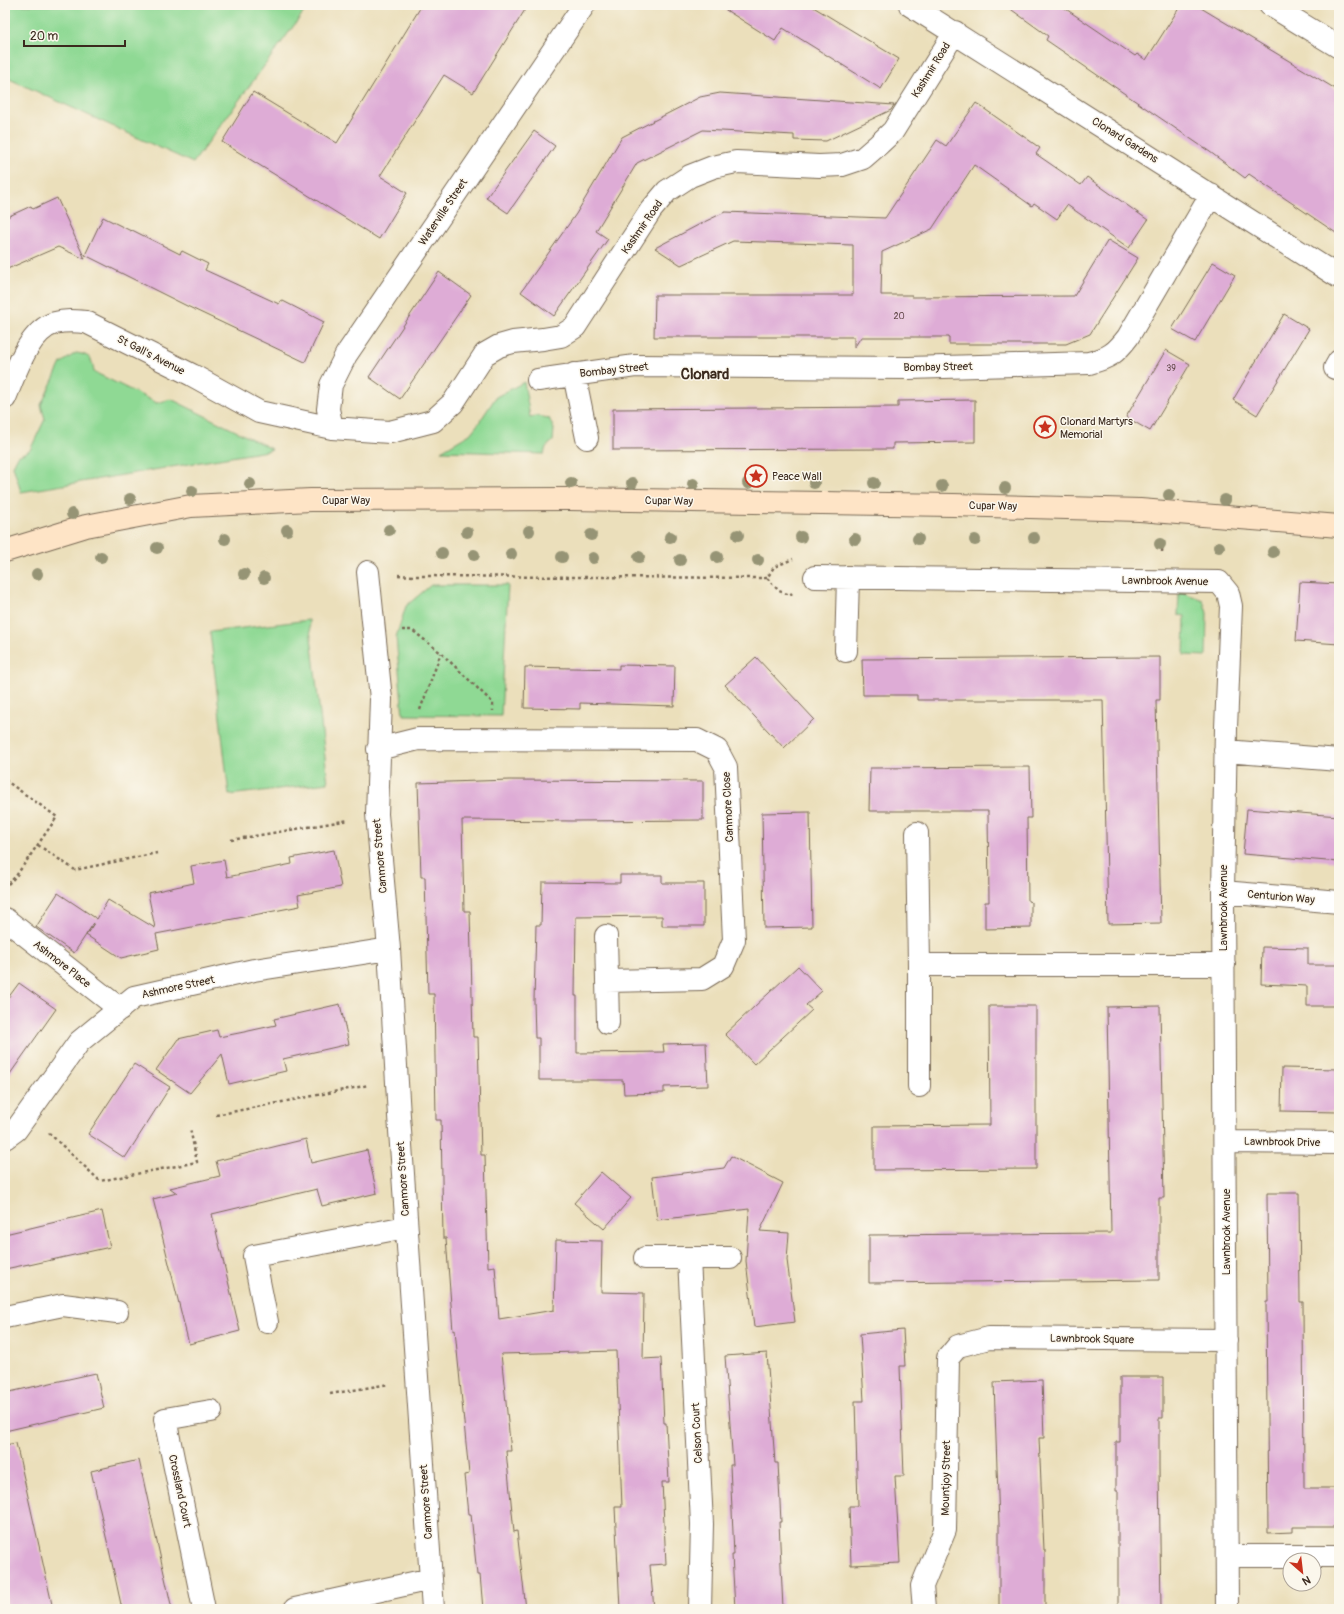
<svg xmlns="http://www.w3.org/2000/svg" width="1344" height="1614" font-family="Pangolin,sans-serif">
<style>
.green{fill:#8fd994;stroke:#658259}
.building{fill:#deacd6}
.lines{fill:none;stroke-linecap:round;stroke-linejoin:round}
.street-casing{stroke:#796955;stroke-width:24}
.secondary-casing{stroke:#796955;stroke-width:24}
.path{stroke:#796955;stroke-width:2.5;stroke-dasharray:3 3;stroke-linecap:butt}
.street{stroke:#fff;stroke-width:22}
.secondary{stroke:#fee4c6;stroke-width:22}
.tree{fill:#969475}
.labels{text-anchor:middle;dominant-baseline:central;stroke-width:3;stroke-linejoin:round;paint-order:stroke}
.number-label{font-size:9px;fill:#644a4c}
.street-label{font-size:11px;fill:#3b2a1e;stroke:#fbf7ec}
.poi-label{font-size:11px;fill:#3b2a1e;stroke:#fbf7ec;text-anchor:start}
.district-label{font-size:15px;font-weight:bold;fill:#3b2a1e;stroke:#fbf7ec}
</style>
<rect width="100%" height="100%" fill="#fbf7ec"/>
<filter id="ink" filterUnits="userSpaceOnUse"><feTurbulence type="fractalNoise" baseFrequency=".025" numOctaves="2"/><feDisplacementMap in="SourceGraphic" scale="8" xChannelSelector="R" yChannelSelector="G"/><feConvolveMatrix kernelMatrix="1 2 1 2 8 2 1 2 1" color-interpolation-filters="sRGB"/></filter>
<filter id="wash" filterUnits="userSpaceOnUse"><feTurbulence type="fractalNoise" baseFrequency=".012" numOctaves="4" result="noise"/><feDisplacementMap in="SourceGraphic" scale="16" xChannelSelector="R" yChannelSelector="G"/><feGaussianBlur stdDeviation="0.9" result="paint"/><feColorMatrix in="noise" values="0 0 0 0 0 0 0 0 0 0 0 0 0 0 0 0 0 1.4 0 .05"/><feComposite in="paint" operator="in"/></filter>
<g filter="url(#wash)">
<rect width="100%" height="100%" fill="#ebdfbb"/>
<!-- green -->
<path class="green" d="M 5,5 L 309,5 L 193,163 L 5,77 Z
M 76,353 C 91,355 92,359 94,372 L 157,403 L 171,399 L 272,449 L 267,451 L 21,492 L 13,466 L 18,456 L 30,450 L 45,419 L 41,405 L 61,363 Z
M 524,382 L 530,417 L 536,416 L 549,418 L 554,429 L 553,441 L 546,447 L 544,454 L 441,451 L 470,434 L 478,424 L 496,397 Z
M 431,585 L 508,585 L 501,716 L 403,715 L 396,637 L 406,606 Z
M 1179,591 L 1203,600 L 1207,613 L 1206,656 L 1184,655 L 1185,616 L 1178,615 Z
M 309,620 L 328,783 L 229,795 L 210,632 Z"/>
<g id="blocks">
<!-- building -->
<path class="building" d="M 422,5 L 528,5 L 473,93 L 444,75 L 380,176 L 407,193 L 379,239 L 222,142 L 253,92 L 337,143 Z
M 718,5 L 810,5 L 899,59 L 881,89 L 783,28 L 775,41 Z
M 1005,5 L 1060,5 L 1135,56 L 1137,54 L 1146,60 L 1181,5 L 1196,5 L 1339,91 L 1339,235 L 1249,174 L 1245,178 L 1210,152 L 1046,40 L 1048,36 Z
M 720,93 L 894,105 L 891,110 L 826,141 L 794,140 L 794,135 L 703,130 L 637,163 L 596,231 L 608,239 L 554,316 L 521,292 L 576,214 L 622,137 L 700,97 Z
M 976,103 L 1040,148 L 1036,154 L 1081,185 L 1087,177 L 1148,220 L 1129,248 L 1067,205 L 1057,219 L 1034,203 L 1032,206 L 974,165 L 932,229 L 882,252 L 881,295 L 912,295 L 912,297 L 1074,296 L 1108,240 L 1138,258 L 1090,334 L 1066,344 L 949,344 L 949,337 L 861,337 L 854,348 L 854,337 L 654,337 L 655,295 L 853,295 L 853,245 L 733,241 L 681,265 L 655,248 L 702,223 L 725,212 L 885,218 L 937,140 L 946,146 Z
M 534,131 L 555,146 L 508,213 L 486,198 Z
M 57,198 L 85,259 L 58,247 L 5,270 L 5,218 L 31,206 L 33,209 Z
M 103,217 L 131,231 L 132,230 L 180,254 L 182,251 L 208,264 L 205,270 L 279,304 L 281,300 L 324,322 L 305,362 L 187,306 L 85,255 Z
M 1213,262 L 1235,275 L 1195,342 L 1172,329 Z
M 439,272 L 471,295 L 400,399 L 369,377 Z
M 1284,314 L 1309,329 L 1257,415 L 1233,400 Z
M 1166,350 L 1190,364 L 1150,431 L 1126,417 Z
M 975,400 L 975,442 L 893,443 L 893,449 L 613,450 L 613,409 L 898,407 L 898,401 Z
M 1300,582 L 1339,584 L 1339,644 L 1296,641 Z
M 756,657 L 814,719 L 784,748 L 725,685 Z
M 1160,657 L 1160,700 L 1156,700 L 1161,923 L 1108,924 L 1103,700 L 917,700 L 917,695 L 863,695 L 862,659 Z
M 619,665 L 675,666 L 674,706 L 580,703 L 580,709 L 524,708 L 525,667 L 619,669 Z
M 1030,767 L 1031,818 L 1027,818 L 1028,901 L 1031,902 L 1031,928 L 985,929 L 985,902 L 989,902 L 988,811 L 869,811 L 870,768 Z
M 509,780 L 703,781 L 703,820 L 575,821 L 462,820 L 464,911 L 470,911 L 473,1037 L 478,1037 L 481,1155 L 485,1155 L 488,1267 L 495,1266 L 499,1319 L 554,1310 L 556,1240 L 602,1241 L 601,1292 L 644,1293 L 643,1359 L 661,1358 L 664,1423 L 666,1423 L 669,1482 L 662,1482 L 666,1564 L 650,1565 L 654,1609 L 620,1609 L 615,1507 L 622,1507 L 616,1351 L 501,1354 L 511,1451 L 506,1451 L 514,1532 L 517,1531 L 526,1609 L 483,1609 L 480,1575 L 477,1575 L 471,1514 L 468,1514 L 464,1475 L 469,1474 L 455,1330 L 453,1331 L 446,1238 L 443,1238 L 441,1120 L 436,1120 L 434,994 L 428,994 L 425,877 L 421,877 L 418,783 Z
M 1247,809 L 1339,816 L 1339,862 L 1243,854 Z
M 810,812 L 812,927 L 764,928 L 762,813 Z
M 334,850 L 341,887 L 298,895 L 300,906 L 156,934 L 159,949 L 121,958 L 86,935 L 94,923 L 74,953 L 36,927 L 58,893 L 97,919 L 108,900 L 155,928 L 148,893 L 194,883 L 191,866 L 224,860 L 227,877 L 292,864 L 291,858 Z
M 620,875 L 662,875 L 662,883 L 704,883 L 704,926 L 662,926 L 662,916 L 576,917 L 575,996 L 577,996 L 577,1053 L 664,1052 L 663,1044 L 706,1043 L 708,1086 L 664,1087 L 664,1093 L 624,1094 L 623,1080 L 539,1080 L 539,1038 L 535,1038 L 534,1001 L 536,925 L 541,925 L 542,882 L 620,883 Z
M 1262,947 L 1308,948 L 1308,965 L 1339,965 L 1339,1006 L 1307,1006 L 1307,986 L 1261,984 Z
M 798,966 L 822,991 L 806,1005 L 812,1010 L 754,1064 L 725,1034 Z
M 19,983 L 56,1009 L 5,1081 L 5,1002 Z
M 340,1004 L 349,1044 L 283,1059 L 286,1071 L 229,1084 L 222,1054 L 190,1093 L 156,1070 L 178,1039 L 217,1030 L 219,1037 L 244,1032 L 276,1025 L 274,1019 Z
M 989,1006 L 1036,1006 L 1036,1169 L 874,1170 L 874,1126 L 990,1125 Z
M 1160,1006 L 1164,1198 L 1159,1198 L 1159,1280 L 869,1283 L 869,1235 L 1111,1233 L 1107,1007 Z
M 134,1064 L 170,1087 L 125,1158 L 88,1134 Z
M 1282,1068 L 1339,1069 L 1339,1112 L 1281,1111 Z
M 306,1139 L 311,1163 L 367,1150 L 377,1193 L 322,1206 L 317,1189 L 212,1214 L 240,1331 L 189,1344 L 153,1199 L 177,1193 L 170,1188 L 220,1176 L 216,1161 Z
M 731,1156 L 783,1183 L 760,1231 L 789,1233 L 787,1260 L 795,1322 L 754,1327 L 746,1261 L 749,1209 L 657,1220 L 652,1177 L 724,1168 Z
M 601,1172 L 631,1198 L 604,1229 L 574,1203 Z
M 1267,1193 L 1299,1193 L 1300,1302 L 1303,1302 L 1304,1488 L 1339,1488 L 1339,1527 L 1293,1527 L 1293,1532 L 1268,1533 L 1266,1302 L 1268,1302 Z
M 102,1211 L 110,1247 L 29,1265 L 29,1264 L 5,1269 L 5,1234 Z
M 903,1330 L 905,1366 L 900,1366 L 904,1476 L 895,1476 L 900,1563 L 851,1565 L 849,1506 L 858,1506 L 855,1401 L 864,1401 L 860,1334 Z
M 767,1353 L 775,1463 L 778,1463 L 781,1522 L 779,1522 L 783,1609 L 735,1609 L 732,1555 L 734,1555 L 730,1465 L 733,1465 L 725,1356 Z
M 96,1373 L 104,1408 L 5,1431 L 5,1393 Z
M 1120,1377 L 1163,1377 L 1163,1418 L 1159,1418 L 1159,1467 L 1161,1609 L 1118,1609 L 1118,1491 L 1116,1491 L 1116,1442 L 1120,1442 Z
M 1042,1380 L 1044,1438 L 1039,1438 L 1044,1550 L 1045,1550 L 1045,1609 L 999,1609 L 999,1524 L 994,1382 Z
M 16,1443 L 40,1550 L 53,1609 L 8,1609 L 5,1595 L 5,1445 Z
M 139,1460 L 151,1515 L 172,1609 L 122,1609 L 110,1554 L 91,1471 Z"/>
</g>
</g>
<g filter="url(#ink)">
<use href="#blocks" fill-opacity="0" stroke="#796955" stroke-width="1"/>
<g class="lines">
<!-- street casing -->
<g class="street-casing">
<path id="street" d="M 910,5 L 1339,277
M 1270,5 L 1339,47
M 1335,368 L 1339,361
M 574,374 L 587,438
M 538,380 L 635,366 L 909,368 L 1089,363 C 1109,358 1116,353 1128,337 L 1211,195
M 5,398 C 15,374 28,331 55,323 C 65,320 75,321 86,322 L 192,375 L 259,412 L 332,428 L 390,432 L 433,421 L 453,403 L 485,354 L 499,346 L 513,342 L 543,339 L 561,336 L 575,327 L 651,210 L 667,191 L 690,176 L 713,167 L 736,162 L 819,166 L 842,165 L 863,158 L 878,145 L 893,131 L 955,32
M 332,428 L 328,409 L 331,385 L 346,355 L 584,5
M 368,572 L 381,699 L 377,814 L 389,949 L 399,1116 L 433,1609
M 815,577 L 1219,582 L 1228,593 L 1231,606 L 1226,728 L 1223,892 L 1227,1609
M 846,651 L 848,577
M 378,749 L 418,739 L 697,740 L 717,750 L 726,767 L 734,940 L 723,966 L 702,979 L 607,981
M 1225,751 L 1339,760
M 917,833 L 919,965
M 1223,892 L 1339,902
M 5,919 L 120,1009
M 606,936 L 608,1023
M 919,1086 L 919,965 L 1224,965
M 5,1138 L 16,1130 L 79,1042 L 134,997 L 254,970 L 389,949
M 1225,1142 L 1339,1143
M 645,1258 L 730,1258
M 689,1258 L 702,1524 L 700,1609
M 5,1317 L 63,1305 L 117,1312
M 267,1322 L 254,1256 L 406,1227
M 1227,1556 L 1339,1556
M 204,1609 L 165,1419 L 211,1411
M 295,1609 L 431,1579
M 924,1609 L 922,1586 L 945,1530 L 948,1358 L 958,1346 L 989,1338 L 1226,1340"/>
</g>
<!-- secondary casing -->
<g class="secondary-casing">
<path id="secondary" d="M 5,551 L 86,526 L 191,506 L 311,500 L 569,499 L 953,505 L 1140,510 L 1339,526"/>
</g>
<!-- path -->
<path class="path" d="M 1162,552 L 1163,541
M 398,575 L 413,576 L 767,578 L 774,567 L 793,559
M 767,578 L 779,591 L 790,595 L 792,593
M 402,630 L 412,630 L 441,653 L 493,703 L 493,711
M 420,710 L 441,653
M 5,780 L 57,817 L 16,876 L 5,887
M 231,840 L 349,820
M 38,845 L 75,870 L 157,853
M 216,1115 L 369,1085
M 49,1133 L 100,1181 L 197,1162 L 190,1128
M 330,1394 L 389,1384"/>
<!-- street -->
<use href="#street" class="street"/>
<!-- secondary -->
<use href="#secondary" class="secondary"/>
</g>
<!-- trees -->
<g class="tree">
<circle cx="571" cy="483" r="6"/>
<circle cx="632" cy="483" r="6"/>
<circle cx="748" cy="483" r="6"/>
<circle cx="814" cy="483" r="6"/>
<circle cx="874" cy="483" r="6"/>
<circle cx="250" cy="484" r="6"/>
<circle cx="693" cy="484" r="6"/>
<circle cx="942" cy="486" r="6"/>
<circle cx="1005" cy="488" r="6"/>
<circle cx="192" cy="491" r="6"/>
<circle cx="1169" cy="495" r="6"/>
<circle cx="130" cy="499" r="6"/>
<circle cx="1225" cy="500" r="6"/>
<circle cx="72" cy="514" r="6"/>
<circle cx="287" cy="530" r="6"/>
<circle cx="389" cy="530" r="6"/>
<circle cx="529" cy="531" r="6"/>
<circle cx="467" cy="532" r="6"/>
<circle cx="591" cy="535" r="6"/>
<circle cx="738" cy="535" r="6"/>
<circle cx="670" cy="537" r="6"/>
<circle cx="801" cy="537" r="6"/>
<circle cx="1034" cy="538" r="6"/>
<circle cx="225" cy="539" r="6"/>
<circle cx="855" cy="539" r="6"/>
<circle cx="918" cy="539" r="6"/>
<circle cx="975" cy="540" r="6"/>
<circle cx="1160" cy="544" r="6"/>
<circle cx="1219" cy="547" r="6"/>
<circle cx="157" cy="548" r="6"/>
<circle cx="1273" cy="552" r="6"/>
<circle cx="442" cy="553" r="6"/>
<circle cx="511" cy="554" r="6"/>
<circle cx="474" cy="555" r="6"/>
<circle cx="101" cy="557" r="6"/>
<circle cx="562" cy="557" r="6"/>
<circle cx="639" cy="557" r="6"/>
<circle cx="717" cy="557" r="6"/>
<circle cx="593" cy="558" r="6"/>
<circle cx="680" cy="560" r="6"/>
<circle cx="758" cy="560" r="6"/>
<circle cx="37" cy="574" r="6"/>
<circle cx="244" cy="574" r="6"/>
<circle cx="264" cy="578" r="6"/>
</g>
</g>
<!-- icons -->
<defs>
<g id="sight-ring" transform="scale(1.15)"><circle r="9.5" fill="#fbf7ec" stroke="#c8321e" stroke-width="1.5"/><path d="M0-6L1.8-2.2L6-1.7L2.9 1.2L3.7 5.4L0 3.3L-3.7 5.4L-2.9 1.2L-6-1.7L-1.8-2.2Z" fill="#c8321e"/></g>
</defs>
<g fill-rule="evenodd">
<use href="#sight-ring" x="1045" y="427"/>
<use href="#sight-ring" x="756" y="476"/>
</g>
<g class="labels">
<!-- number labels -->
<g class="number-label">
<text x="899" y="316">20</text>
<text x="1171" y="368">39</text>
</g>
<!-- street labels -->
<g class="street-label">
<text transform="translate(931 70) rotate(-58)">Kashmir Road</text>
<text transform="translate(1125 140) rotate(32)">Clonard Gardens</text>
<text transform="translate(443 212) rotate(-56)">Waterville Street</text>
<text transform="translate(642 227) rotate(-55)">Kashmir Road</text>
<text transform="translate(151 355) rotate(27)">St Gall's Avenue</text>
<text transform="translate(938 367) rotate(-1)">Bombay Street</text>
<text transform="translate(614 370) rotate(-6)">Bombay Street</text>
<text x="346" y="500">Cupar Way</text>
<text transform="translate(669 501) rotate(1)">Cupar Way</text>
<text transform="translate(993 506) rotate(1)">Cupar Way</text>
<text transform="translate(1165 581) rotate(1)">Lawnbrook Avenue</text>
<text transform="translate(728 807) rotate(-93)">Canmore Close</text>
<text transform="translate(380 856) rotate(-95)">Canmore Street</text>
<text transform="translate(1281 897) rotate(5)">Centurion Way</text>
<text transform="translate(1223 908) rotate(-90)">Lawnbrook Avenue</text>
<text transform="translate(62 964) rotate(38)">Ashmore Place</text>
<text transform="translate(178 987) rotate(-12)">Ashmore Street</text>
<text transform="translate(1282 1142) rotate(1)">Lawnbrook Drive</text>
<text transform="translate(403 1179) rotate(-94)">Canmore Street</text>
<text transform="translate(1226 1232) rotate(-90)">Lawnbrook Avenue</text>
<text transform="translate(1092 1339) rotate(1)">Lawnbrook Square</text>
<text transform="translate(697 1433) rotate(-93)">Celson Court</text>
<text transform="translate(946 1478) rotate(-89)">Mountjoy Street</text>
<text transform="translate(180 1491) rotate(78)">Crossland Court</text>
<text transform="translate(426 1502) rotate(-94)">Canmore Street</text>
</g>
<!-- poi labels -->
<g class="poi-label">
<text x="1060" y="421">Clonard Martyrs<tspan x="1060" dy="13">Memorial</tspan></text>
<text x="772" y="476">Peace Wall</text>
</g>
<!-- district labels -->
<g class="district-label">
<text x="705" y="374">Clonard</text>
</g>
</g>
<!-- margin -->
<rect width="1344" height="1614" fill="none" stroke="#fbf7ec" stroke-width="20"/>
<!-- north arrow -->
<g transform="translate(1302 1572) rotate(152)"><circle r="19" fill="#fbf7ec" stroke="#aea59a"/>
<path d="M0-3L7 15L0 10L-7 15Z" fill="#c8321e"/>
<text y="-6" font-size="11" font-weight="bold" text-anchor="middle" fill="#3b2a1e">N</text>
</g>
<!-- scale -->
<path d="M24 40v6h101v-6" fill="none" stroke="#3b2a1e" stroke-width="2"/>
<text x="30" y="40" font-size="12" fill="#3b2a1e" stroke="#fbf7ec" stroke-width="3" paint-order="stroke">20 m</text>
</svg>
